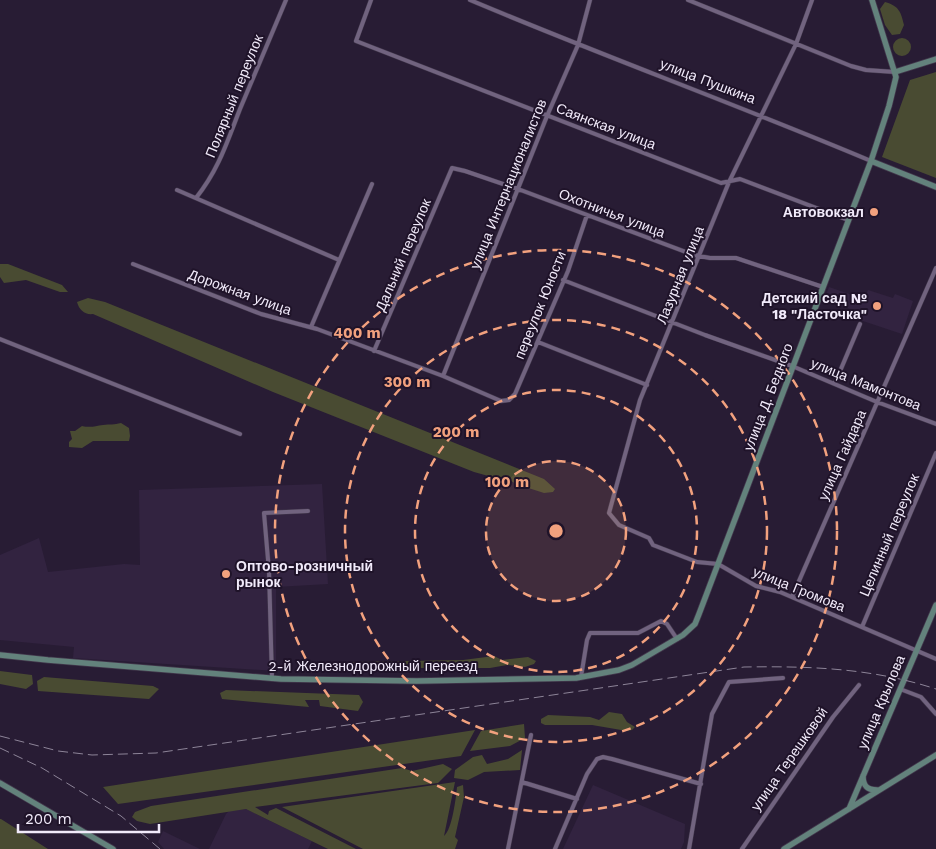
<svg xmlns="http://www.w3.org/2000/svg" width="936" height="849" font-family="'Work Sans',sans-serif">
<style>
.built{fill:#322340}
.green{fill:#494b32}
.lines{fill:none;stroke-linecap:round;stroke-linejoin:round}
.street-casing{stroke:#42384c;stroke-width:5}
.secondary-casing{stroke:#42384c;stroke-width:7}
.street{stroke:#71637f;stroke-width:4}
.secondary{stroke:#63827c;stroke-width:5.5}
.rail{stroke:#8d8498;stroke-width:1;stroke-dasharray:10 5;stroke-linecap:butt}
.ring{fill:none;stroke:#f2a17e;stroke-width:2.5;stroke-dasharray:9 6}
.poi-dot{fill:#f2a17e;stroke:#1f1329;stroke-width:2}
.labels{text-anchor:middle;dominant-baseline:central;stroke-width:4;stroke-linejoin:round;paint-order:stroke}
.street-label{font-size:14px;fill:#f1eafa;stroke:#1f1329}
.poi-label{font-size:14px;font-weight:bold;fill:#f1eafa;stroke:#1f1329;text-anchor:end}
.centre{fill:#f2a17e;stroke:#1f1329;stroke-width:2.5}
.ring-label{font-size:15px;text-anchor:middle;font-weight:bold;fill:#f2a17e;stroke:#1f1329;stroke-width:4;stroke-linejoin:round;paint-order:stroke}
</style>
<rect width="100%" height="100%" fill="#281c34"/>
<!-- built -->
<path class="built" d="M 829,287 L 864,299 L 868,290 L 893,298 L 895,294 L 913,301 L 902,334 L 857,319 L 859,312 L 824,300 Z
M 322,484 L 328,584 L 276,587 L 276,671 L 73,658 L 74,647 L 0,640 L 0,555 L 39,538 L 48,572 L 124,564 L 140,565 L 139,490 Z
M 593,785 L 685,824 L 684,842 L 681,849 L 563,849 Z
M 246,809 L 312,841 L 308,849 L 209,849 L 226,814 L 229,811 Z
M 163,831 L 200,849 L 164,849 L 158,842 Z"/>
<!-- green -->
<path class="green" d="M 885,2 C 899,6 901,12 904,25 L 900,34 L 892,35 L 885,25 L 880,9 Z
M893 47a9 9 0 1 1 18 0a9 9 0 1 1-18 0Z
M 936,72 L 936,178 L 882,157 L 910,80 Z
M 0,264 L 8,264 L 62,285 L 68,292 L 60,292 L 26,280 L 4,283 L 0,277 Z
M 88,298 L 105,302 L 544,479 L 555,489 L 553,492 L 544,493 L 516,484 L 505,477 L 492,477 L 474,472 L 273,392 L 93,314 C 85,315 79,310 77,302 Z
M 121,423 L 129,428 L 130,436 L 129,441 L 93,441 L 82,448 L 69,447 L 69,442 L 72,439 L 70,431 L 75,431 L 82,426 C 91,428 95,426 103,425 C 110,424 114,425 121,423 Z
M 494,656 L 502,660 L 528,657 L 536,661 L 534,664 L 525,667 L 507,665 L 490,668 L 418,668 L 345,671 L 340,670 L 338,666 L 350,662 L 463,660 Z
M 0,671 L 32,675 L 33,684 L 26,689 L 0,684 Z
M 44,677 L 153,686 L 159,689 L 149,699 L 38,691 L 37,681 Z
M 226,690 L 359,695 L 363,702 L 358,711 L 320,706 L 319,700 L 305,700 L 309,707 L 222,699 L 220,693 Z
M 609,712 L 622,714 L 627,722 L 635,727 L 632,730 L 627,731 L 592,725 L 545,725 L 541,723 L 541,719 L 548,715 L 590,717 L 599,720 Z
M 524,724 L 525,738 L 510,746 L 470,751 L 481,731 Z
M 475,730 L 461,756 L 118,804 L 103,787 Z
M 522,750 L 520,770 L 484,772 L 468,780 L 454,778 L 455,770 L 473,757 L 482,755 L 487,764 L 508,759 Z
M 443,764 L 452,769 L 438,783 L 255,807 L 268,815 L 269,811 L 276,808 L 356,849 L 328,849 L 246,809 L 150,824 L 137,821 L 132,817 L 135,812 L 151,806 L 402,768 L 412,771 Z
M 455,782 L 444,836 C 452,830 456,798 457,787 L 463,785 L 464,797 L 455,837 L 458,840 L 455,849 L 363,849 L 282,807 Z
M 0,819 L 1,819 L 48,849 L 0,849 Z"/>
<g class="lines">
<!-- street casing -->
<g class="street-casing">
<path id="street" d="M 371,0 L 356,41 L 721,183 L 740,179 L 848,220
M 470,0 C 603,56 738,105 871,161
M 688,0 L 851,66 L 866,70 L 895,72
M 812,0 L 796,44 L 729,182 L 640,400 L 609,513 L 619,525 L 649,538 L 653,545 L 697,562 L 718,564 L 756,586 L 780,592 L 936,659
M 177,190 L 339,260
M 196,198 C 219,169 227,142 240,109 C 255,73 271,36 286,0
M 133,264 L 261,314 L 317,329 L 443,376 L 501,401 L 509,400 L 515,394 L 568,271 L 587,215
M 563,280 L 705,335 L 792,366 L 877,402 L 936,424
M 311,327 L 372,184
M 0,339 L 240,434
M 538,342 L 647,385
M 374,351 L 452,168 L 465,171 L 518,189 L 694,255 L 710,258 L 736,258 L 823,287
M 443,376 L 547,116 L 578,45 L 590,0
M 835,383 L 860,324
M 792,597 L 936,268
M 862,627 L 936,453
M 581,677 L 587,640 L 590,633 L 638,633 L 661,621 L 667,624 L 677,639
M 272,679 L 269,571 L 264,513 L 308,511
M 900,689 L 921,697 L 936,714
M 522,782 L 577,799
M 508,849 L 531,735
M 555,849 L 587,774 L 597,759 L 603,757 L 612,759 L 701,784
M 689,849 L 712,714 L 729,682 L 783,678
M 742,849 L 833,717 L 859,685"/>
</g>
<!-- secondary casing -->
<g class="secondary-casing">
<path id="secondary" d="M 895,72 L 936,59
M 871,161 L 936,187
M 0,655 L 48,660 L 281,679 L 417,681 L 576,678 L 619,670 L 632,665 L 683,635 L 695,624 L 699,614 L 871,161 L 889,106 L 896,77 L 872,0
M 863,776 C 863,786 867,790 877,790
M 0,783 L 113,849
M 849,809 L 936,605
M 784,849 L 936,755"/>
</g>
<!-- street -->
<use href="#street" class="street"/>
<!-- secondary -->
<use href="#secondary" class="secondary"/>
<!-- rail -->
<path class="rail" d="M 0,736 L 58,751 L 92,755 L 156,753 L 744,667 C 810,666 872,668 936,689
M 0,748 L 42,768 L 121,816 L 160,849"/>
</g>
<!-- distance rings -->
<circle cx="556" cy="531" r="70" fill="#f2a17e" fill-opacity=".12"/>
<g class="ring">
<circle cx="556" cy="531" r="70"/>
<circle cx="556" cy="531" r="141"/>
<circle cx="556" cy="531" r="211"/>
<circle cx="556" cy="531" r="281"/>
</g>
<!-- markers -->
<g class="poi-dot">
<circle cx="874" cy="212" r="5"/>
<circle cx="877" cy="306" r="5"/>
<circle cx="226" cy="574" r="5"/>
</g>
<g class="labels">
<!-- street labels -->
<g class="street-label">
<text transform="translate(708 81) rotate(21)">улица Пушкина</text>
<text transform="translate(234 96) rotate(-68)">Полярный переулок</text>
<text transform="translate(606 126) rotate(21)">Саянская улица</text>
<text transform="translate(508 184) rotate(-68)">улица Интернационалистов</text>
<text transform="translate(612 213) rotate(21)">Охотничья улица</text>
<text transform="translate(403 255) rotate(-67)">Дальний переулок</text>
<text transform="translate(680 275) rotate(-68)">Лазурная улица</text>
<text transform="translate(240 292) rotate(20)">Дорожная улица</text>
<text transform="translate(540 305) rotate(-68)">переулок Юности</text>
<text transform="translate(866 384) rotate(22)">улица Мамонтова</text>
<text transform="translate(768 397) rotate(-69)">улица Д. Бедного</text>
<text transform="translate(842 455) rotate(-66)">улица Гайдара</text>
<text transform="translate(889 535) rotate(-67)">Целинный переулок</text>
<text transform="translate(799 589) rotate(22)">улица Громова</text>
<text x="373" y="666">2-й Железнодорожный переезд</text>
<text transform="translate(881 702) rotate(-67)">улица Крылова</text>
<text transform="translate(789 759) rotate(-55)">улица Терешковой</text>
</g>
<!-- poi labels -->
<g class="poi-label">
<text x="864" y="212">Автовокзал</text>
<text x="867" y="298">Детский сад №<tspan x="867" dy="16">18 "Ласточка"</tspan></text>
<text x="236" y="566" text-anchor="start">Оптово-розничный<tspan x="236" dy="16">рынок</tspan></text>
</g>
</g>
<circle cx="556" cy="531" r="8" class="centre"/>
<g class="ring-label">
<text x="357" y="338">400 m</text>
<text x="407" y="387">300 m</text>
<text x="456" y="437">200 m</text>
<text x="507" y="487">100 m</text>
</g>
<!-- scale -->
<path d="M18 824v8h141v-8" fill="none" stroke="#f1eafa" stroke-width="2.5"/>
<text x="25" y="824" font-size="15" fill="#f1eafa" stroke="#1f1329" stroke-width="4" paint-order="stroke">200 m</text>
</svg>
